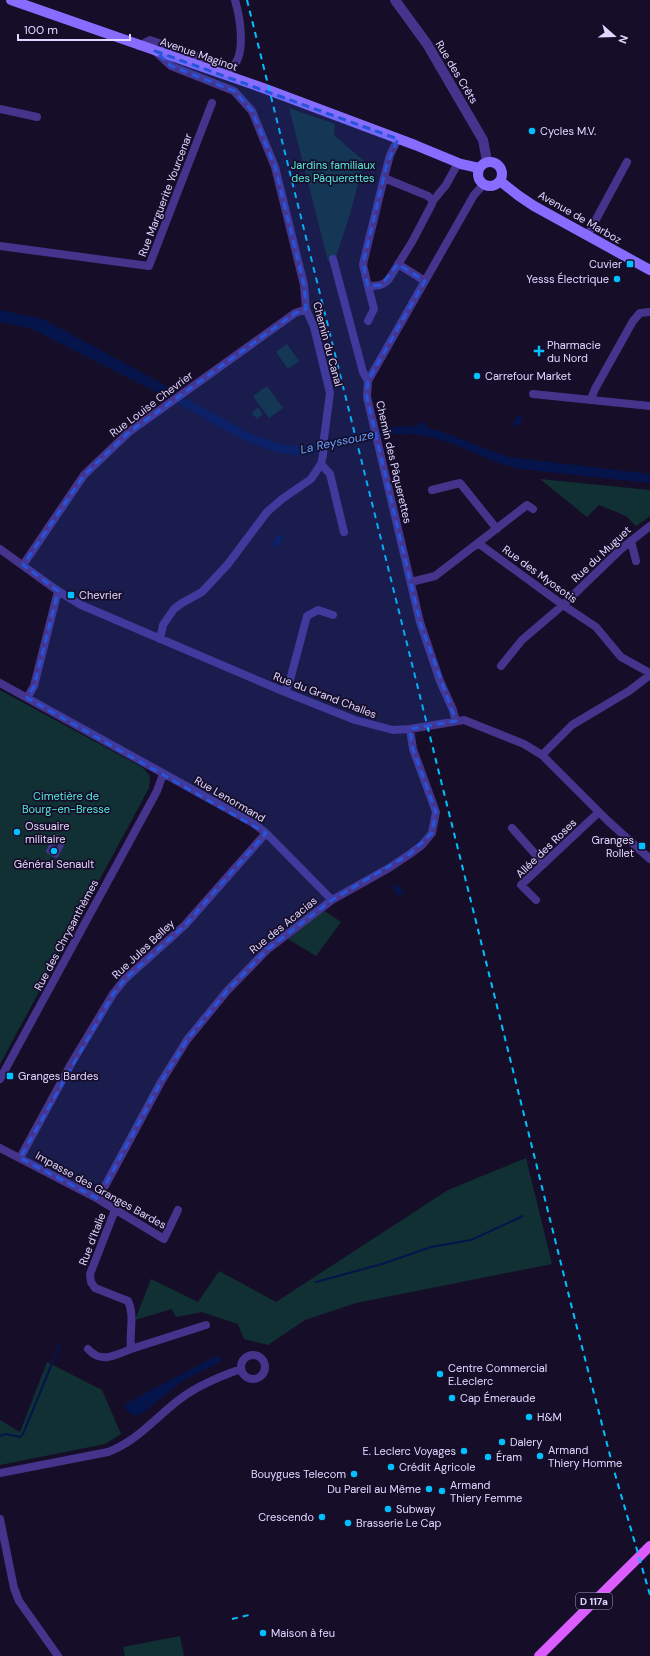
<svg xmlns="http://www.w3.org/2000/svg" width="650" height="1656" font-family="'DM Sans',sans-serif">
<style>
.green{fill:#103034}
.water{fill:#05144a}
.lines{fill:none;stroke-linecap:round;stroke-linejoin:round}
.stream{stroke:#05144a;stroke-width:2}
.pedestrian{stroke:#45348c;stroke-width:5.5}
.minor{stroke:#45348c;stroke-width:8}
.tertiary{stroke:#45348c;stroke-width:10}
.secondary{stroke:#866dff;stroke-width:10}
.primary{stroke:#db5dff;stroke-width:10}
.rail{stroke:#02c0ff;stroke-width:2;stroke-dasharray:6 5;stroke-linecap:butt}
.marked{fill:#2755da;fill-opacity:0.2;stroke:#2755da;stroke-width:3;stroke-dasharray:8 5;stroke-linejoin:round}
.poi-dot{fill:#02c0ff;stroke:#160e29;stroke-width:1.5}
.labels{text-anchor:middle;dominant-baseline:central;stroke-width:3.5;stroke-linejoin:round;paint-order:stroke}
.shield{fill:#160e29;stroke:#a49abf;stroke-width:1}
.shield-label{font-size:10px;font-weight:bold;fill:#e1d6ff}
.street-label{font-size:11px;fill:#e1d6ff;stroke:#160e29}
.poi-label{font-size:11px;fill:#e1d6ff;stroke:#160e29;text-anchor:start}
.park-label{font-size:11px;fill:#56ebdc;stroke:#160e29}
.water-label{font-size:12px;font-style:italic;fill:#64a0ff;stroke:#160e29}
</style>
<rect width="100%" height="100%" fill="#160e29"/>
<!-- green -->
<path class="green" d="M 289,108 L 335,124 L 334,135 L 364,161 L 350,214 L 336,257 L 328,261 Z
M 287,344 L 299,361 L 288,369 L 276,352 Z
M 267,386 L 283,408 L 269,418 L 253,396 Z
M 258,407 L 263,414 L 257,419 L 252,413 Z
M 540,479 L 650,490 L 650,516 L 636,526 L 626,516 L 599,505 L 587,517 Z
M 0,690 L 142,767 L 150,776 L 149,788 L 0,1064 Z
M 323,910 L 341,922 L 316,956 L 288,939 Z
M 526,1158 L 552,1264 L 356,1303 L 305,1320 L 268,1345 L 244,1339 L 238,1324 L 202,1312 L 176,1317 L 172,1309 L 135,1320 L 151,1279 L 198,1302 L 219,1271 L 276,1302 L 448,1190 Z
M 47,1362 L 102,1390 L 121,1434 L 105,1444 L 0,1465 L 0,1420 L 20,1432 Z
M 180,1636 L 184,1656 L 125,1656 L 123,1647 Z"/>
<!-- water -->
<path class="water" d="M 0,310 L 43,319 L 176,391 L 166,397 L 30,328 L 0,322 Z
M 183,397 L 252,434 L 280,444 L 291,445 L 304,446 L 316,444 L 376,428 L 418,426 L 419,422 L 426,423 L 426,427 L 442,432 L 508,457 L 650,474 L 650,483 L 521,469 C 483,461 451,437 412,434 C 377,432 347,447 314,454 C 271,463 214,423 177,403 Z
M 518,415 L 523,418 L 518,427 L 513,424 Z
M 278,534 L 284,538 L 277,548 L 272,545 Z
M 396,884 L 404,893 L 399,897 L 392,887 Z
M 216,1356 L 221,1358 L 220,1362 L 182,1381 L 144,1412 L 135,1416 L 126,1410 L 125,1404 Z"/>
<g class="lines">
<!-- stream -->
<path class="stream" d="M 316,1282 L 382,1264 L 431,1247 L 471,1240 L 523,1216
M 0,1436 L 6,1434 L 20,1437 L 23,1434 L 60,1344"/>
<!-- pedestrian -->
<path class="pedestrian" d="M 56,837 L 63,841 L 56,855 L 49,851 Z"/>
<!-- minor -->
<path class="minor" d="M 139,46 L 150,40 L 231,68 C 247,56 240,17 235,0
M 156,52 L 171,66 L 234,91 L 252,111 L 275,167 L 304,285 L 306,309 L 314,327 L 330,393 L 324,438 L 323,455 L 321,464 L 311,479 L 282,499 L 267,512 L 228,564 L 202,592 L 182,603 L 174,609 L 163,625 L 160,639
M 0,109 L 37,117
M 384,178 L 428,196 L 432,200 L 432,204 L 412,242 L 389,279 C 383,286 377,286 368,286 L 363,265 L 364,260 Z
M 384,178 L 390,155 L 398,139
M 432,202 L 446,185 L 458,163
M 587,236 L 627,162
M 0,246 L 149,266 L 212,103
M 333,259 L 363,372 L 368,381
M 398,264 L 425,281
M 368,286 L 374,309 L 368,321
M 533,394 L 650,406
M 591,399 L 595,389 L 633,321 L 640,313 L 650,312
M 321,464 L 330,474 L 344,532
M 432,490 L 460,483 L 497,529
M 631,541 L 636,561
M 478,543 L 527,505 L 533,509
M 0,549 L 58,591 L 81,605 L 285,692 L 355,720 L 393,730 L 410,729 L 464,720 L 524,744 L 542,755 L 608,821 L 650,859
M 23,565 L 84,475 L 129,432 L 295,313 L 306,309
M 411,582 L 435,576 L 478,543 L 563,605 L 596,627 L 621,657 L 650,673
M 501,666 L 522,640 L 563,605 L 621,549 L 650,526
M 0,683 L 253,823 L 266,833 L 332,900
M 285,692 L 290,680 L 307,616 L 318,610 L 333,615
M 27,698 L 34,686 L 58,591
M 456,721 L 453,710 L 440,681 L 420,622 L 367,397 L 368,381 L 474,195 L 484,184
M 542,755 L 572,725 L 629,691 L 650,675
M 512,828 L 544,864
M 536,900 L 521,885 L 599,812
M 0,1079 L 157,791 L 163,774
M 0,1148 L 98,1199 L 164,1239 L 178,1210
M 20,1158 L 71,1064 L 113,994 L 125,979 L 185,925 L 266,833
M 98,1199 L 161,1082 L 187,1040 L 227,991 L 268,949 L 332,900 L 389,868 L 410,854 L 422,845 L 432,833 L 436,812 L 413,749 L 410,729
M 115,1210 L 90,1274 L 91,1282 L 95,1288 L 128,1301 C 135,1315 129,1334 131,1349 L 206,1325
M 88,1349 C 101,1364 116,1355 131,1349
M241 1367a12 12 0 1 1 24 0a12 12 0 1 1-24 0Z
M 0,1473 L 108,1452 C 136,1442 156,1417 180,1399 C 197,1386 221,1376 241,1369
M 0,1519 L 14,1588 L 19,1601 L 58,1656"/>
<!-- tertiary -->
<path class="tertiary" d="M 395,0 L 427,44 L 483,140 L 487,161"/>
<!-- secondary -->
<path class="secondary" d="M 11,0 L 263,88 L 415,145 L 461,164 L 479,168
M478 174a12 12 0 1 1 24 0a12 12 0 1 1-24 0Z
M 500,181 L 519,196 L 534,206 L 650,270"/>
<!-- primary -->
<path class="primary" d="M 539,1656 L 650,1546"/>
<!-- rail -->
<path class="rail" d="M 247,0 L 574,1316 L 613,1467 L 650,1595
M 232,1619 L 249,1615"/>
</g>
<!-- marked area -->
<path class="marked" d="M 155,51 L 398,139 L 387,164 L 364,260 L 365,273 L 368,286 L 381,285 L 398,264 L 425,281 L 368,381 L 367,397 L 420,622 L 456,721 L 410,729 L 413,749 L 436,812 L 432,833 L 410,854 L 332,900 L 268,949 L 227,991 L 187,1040 L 161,1082 L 98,1199 L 20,1158 L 113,994 L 125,979 L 185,925 L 266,833 L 27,698 L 34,686 L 58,591 L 23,565 L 84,475 L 129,432 L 295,313 L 306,309 L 304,285 L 275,167 L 252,111 L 234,91 L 171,66 Z"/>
<!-- markers -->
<g class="poi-dot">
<circle cx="532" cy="131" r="4"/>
<rect x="626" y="260" width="8" height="8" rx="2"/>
<circle cx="617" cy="279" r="4"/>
<path d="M537 345h4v4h4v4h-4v4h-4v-4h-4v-4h4z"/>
<circle cx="477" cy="376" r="4"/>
<rect x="67" y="591" width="8" height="8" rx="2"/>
<circle cx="17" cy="832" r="4"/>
<rect x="638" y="842" width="8" height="8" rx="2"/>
<circle cx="54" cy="851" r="4"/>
<rect x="6" y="1072" width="8" height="8" rx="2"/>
<circle cx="440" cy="1374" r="4"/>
<circle cx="452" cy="1398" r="4"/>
<circle cx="529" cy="1417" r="4"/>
<circle cx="502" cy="1442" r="4"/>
<circle cx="464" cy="1451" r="4"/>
<circle cx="540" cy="1456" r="4"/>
<circle cx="488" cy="1457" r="4"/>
<circle cx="391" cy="1467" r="4"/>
<circle cx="354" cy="1474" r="4"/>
<circle cx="429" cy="1489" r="4"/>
<circle cx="442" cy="1491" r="4"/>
<circle cx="388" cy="1509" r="4"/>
<circle cx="322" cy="1517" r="4"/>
<circle cx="348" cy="1523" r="4"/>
<circle cx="263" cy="1633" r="4"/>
</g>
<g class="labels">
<!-- shield labels -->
<rect class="shield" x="576" y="1593" width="36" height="16" rx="3"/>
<g class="shield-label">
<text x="594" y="1601">D 117a</text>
</g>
<!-- street labels -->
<g class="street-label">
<text transform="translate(199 54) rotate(19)">Avenue Maginot</text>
<text transform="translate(457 72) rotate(59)">Rue des Crêts</text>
<text transform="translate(165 195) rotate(-69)">Rue Marguerite Yourcenar</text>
<text transform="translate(580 217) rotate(30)">Avenue de Marboz</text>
<text transform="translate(328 344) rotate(75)">Chemin du Canal</text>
<text transform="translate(151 404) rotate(-37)">Rue Louise Chevrier</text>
<text transform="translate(394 462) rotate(77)">Chemin des Pâquerettes</text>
<text transform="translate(601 554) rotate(-43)">Rue du Muguet</text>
<text transform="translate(540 574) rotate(36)">Rue des Myosotis</text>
<text transform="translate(325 695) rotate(21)">Rue du Grand Challes</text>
<text transform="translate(230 799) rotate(30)">Rue Lenormand</text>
<text transform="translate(546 848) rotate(-44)">Allée des Roses</text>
<text transform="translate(283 925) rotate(-39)">Rue des Acacias</text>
<text transform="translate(66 935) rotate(-62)">Rue des Chrysanthèmes</text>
<text transform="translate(143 949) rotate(-43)">Rue Jules Belley</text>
<text transform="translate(101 1190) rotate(29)">Impasse des Granges Bardes</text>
<text transform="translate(92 1239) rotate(-69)">Rue d’Italie</text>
</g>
<!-- poi labels -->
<g class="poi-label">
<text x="540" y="131">Cycles M.V.</text>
<text x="622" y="264" text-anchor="end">Cuvier</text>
<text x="609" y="279" text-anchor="end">Yesss Électrique</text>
<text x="547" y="345">Pharmacie<tspan x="547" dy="13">du Nord</tspan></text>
<text x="485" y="376">Carrefour Market</text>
<text x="79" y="595">Chevrier</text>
<text x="25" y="826">Ossuaire<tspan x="25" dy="13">militaire</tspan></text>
<text x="634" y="840" text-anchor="end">Granges<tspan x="634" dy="13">Rollet</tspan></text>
<text x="54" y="864" text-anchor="middle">Général Senault</text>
<text x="18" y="1076">Granges Bardes</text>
<text x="448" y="1368">Centre Commercial<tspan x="448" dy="13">E.Leclerc</tspan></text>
<text x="460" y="1398">Cap Émeraude</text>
<text x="537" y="1417">H&amp;M</text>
<text x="510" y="1442">Dalery</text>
<text x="548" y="1450">Armand<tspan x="548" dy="13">Thiery Homme</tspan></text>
<text x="456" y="1451" text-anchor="end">E. Leclerc Voyages</text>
<text x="496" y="1457">Éram</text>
<text x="399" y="1467">Crédit Agricole</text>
<text x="346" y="1474" text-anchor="end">Bouygues Telecom</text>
<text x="450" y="1485">Armand<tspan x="450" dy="13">Thiery Femme</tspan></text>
<text x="421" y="1489" text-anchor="end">Du Pareil au Même</text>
<text x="396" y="1509">Subway</text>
<text x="314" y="1517" text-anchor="end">Crescendo</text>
<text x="356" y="1523">Brasserie Le Cap</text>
<text x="271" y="1633">Maison à feu</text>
</g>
<!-- park labels -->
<g class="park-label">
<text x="333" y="165">Jardins familiaux<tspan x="333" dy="13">des Pâquerettes</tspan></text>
<text x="66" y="796">Cimetière de<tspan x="66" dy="13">Bourg-en-Bresse</tspan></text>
</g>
<!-- water labels -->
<g class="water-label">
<text transform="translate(337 442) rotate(-12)">La Reyssouze</text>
</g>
</g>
<!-- north arrow -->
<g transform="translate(614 36) rotate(110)" stroke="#160e29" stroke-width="3" paint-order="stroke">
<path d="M0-3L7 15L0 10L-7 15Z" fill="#e1d6ff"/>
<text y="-6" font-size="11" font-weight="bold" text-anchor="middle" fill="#e1d6ff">N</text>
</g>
<!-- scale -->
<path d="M18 34v6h112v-6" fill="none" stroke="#e1d6ff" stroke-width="2"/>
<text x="24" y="34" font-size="12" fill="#e1d6ff" stroke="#160e29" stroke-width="3" paint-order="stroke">100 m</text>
</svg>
